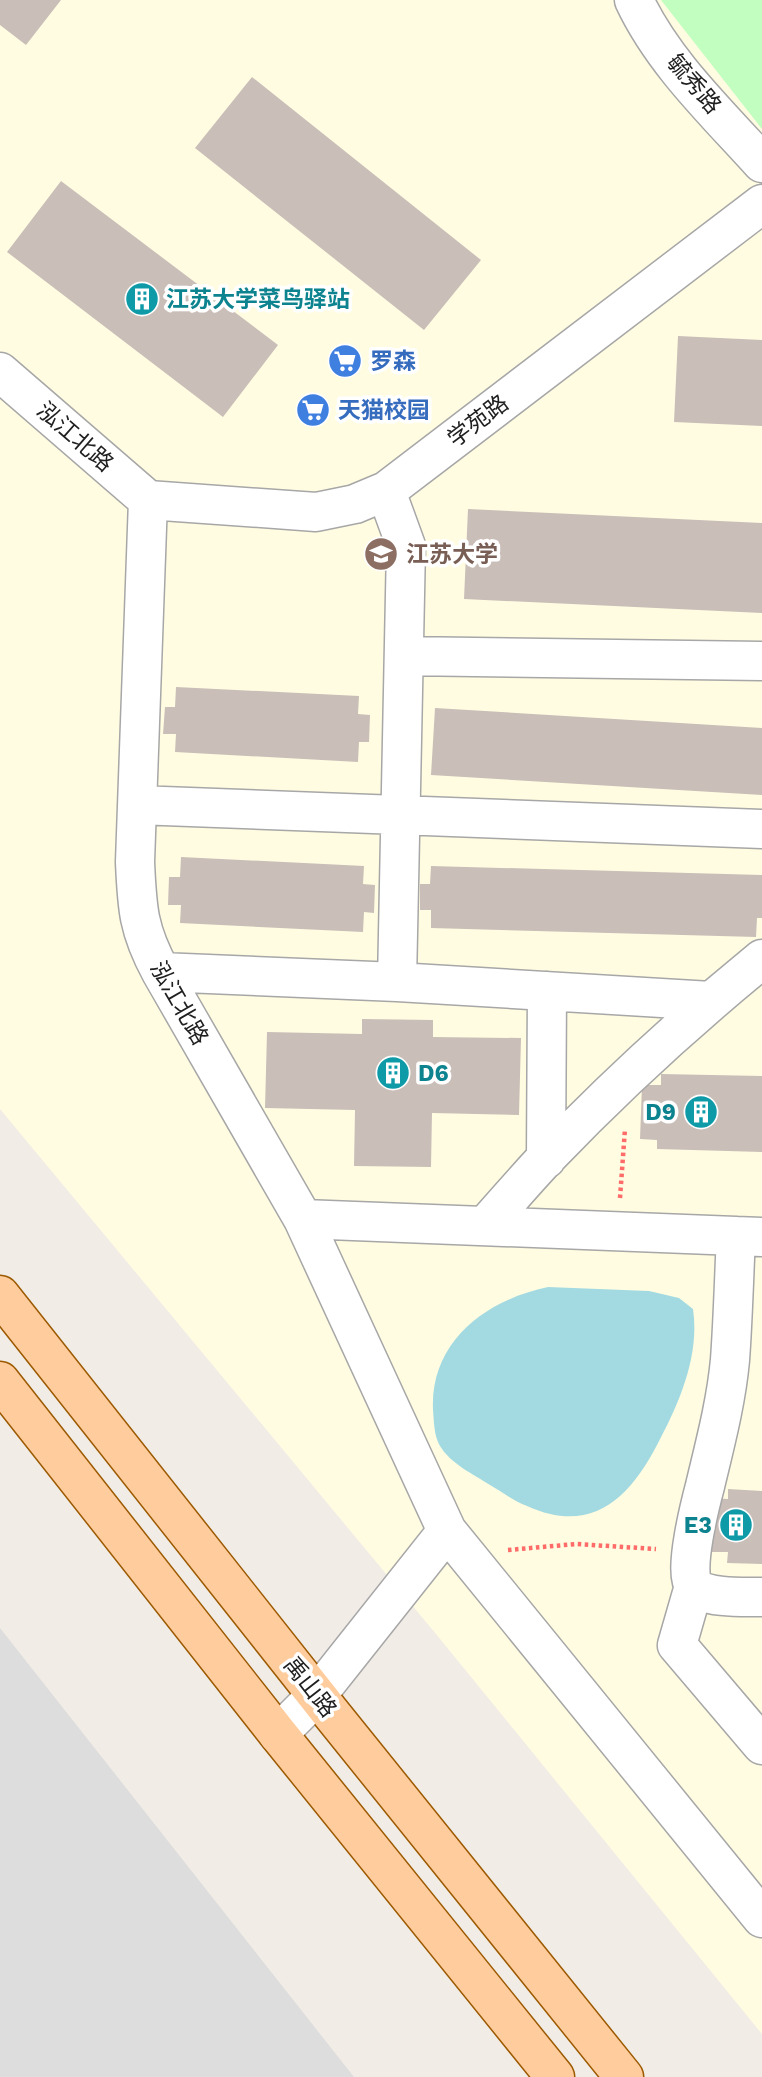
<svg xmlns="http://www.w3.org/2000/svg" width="762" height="2077" font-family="'Work Sans','Noto Sans SC',sans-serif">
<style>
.residential{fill:#dedddd}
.education{fill:#fffce1}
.park{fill:#c1fec0}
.water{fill:#a3dae2}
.building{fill:#cabeb8}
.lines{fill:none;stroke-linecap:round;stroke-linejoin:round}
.minor-casing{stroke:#a7a7a7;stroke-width:41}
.major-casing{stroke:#9c5a00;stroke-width:41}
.path{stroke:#ff6b69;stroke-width:4.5;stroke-dasharray:3.5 3.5;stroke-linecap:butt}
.minor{stroke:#fff;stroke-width:38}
.major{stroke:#ffcc9d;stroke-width:38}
.labels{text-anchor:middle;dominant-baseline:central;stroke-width:7;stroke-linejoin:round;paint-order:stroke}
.street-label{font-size:23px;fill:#202020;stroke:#fff}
.culture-label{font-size:23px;font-weight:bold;fill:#0d838f;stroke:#fff;text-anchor:start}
.shop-label{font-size:23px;font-weight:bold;fill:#366cbe;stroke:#fff;text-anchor:start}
.education-label{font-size:23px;font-weight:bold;fill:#785e54;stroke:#fff;text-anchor:start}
</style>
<rect width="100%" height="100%" fill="#f1ece6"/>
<!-- residential -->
<path class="residential" d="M 0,1628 L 354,2077 L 0,2077 Z"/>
<!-- education -->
<path class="education" d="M 0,0 L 762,0 L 762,2034 L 436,1634 L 0,1109 Z"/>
<!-- park -->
<path class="park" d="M 661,0 L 762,0 L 762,129 Z"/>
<!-- water -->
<path class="water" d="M 548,1287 L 649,1291 L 679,1298 L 693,1309 C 700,1356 679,1404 657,1445 C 629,1499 591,1535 527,1506 C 514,1501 502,1492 490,1485 C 473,1474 451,1464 440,1446 C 434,1436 434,1422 433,1410 C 430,1341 486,1300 548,1287 Z"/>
<!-- building -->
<path class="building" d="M 0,0 L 61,0 L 26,45 L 0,25 Z
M 252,77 L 481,260 L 424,330 L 195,148 Z
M 61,181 L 278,345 L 223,417 L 7,252 Z
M 678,336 L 762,340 L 762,426 L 674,422 Z
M 468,509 L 762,523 L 762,613 L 464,599 Z
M 176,687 L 359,696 L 358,714 L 370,715 L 369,742 L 359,742 L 358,762 L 175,752 L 176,734 L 163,734 L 165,707 L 175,707 Z
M 435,708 L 762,728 L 762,795 L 431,775 Z
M 181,857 L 364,866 L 363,884 L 375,885 L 374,913 L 364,912 L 363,932 L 180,923 L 181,905 L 168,905 L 169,877 L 180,877 Z
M 431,866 L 762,875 L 762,918 L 757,918 L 756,937 L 431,928 L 431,910 L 420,910 L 420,884 L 430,884 Z
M 362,1019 L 433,1020 L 433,1037 L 521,1038 L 519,1115 L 432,1113 L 431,1167 L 354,1166 L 355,1110 L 265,1108 L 267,1032 L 362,1034 Z
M 661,1074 L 762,1076 L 762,1152 L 657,1149 L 657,1140 L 640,1139 L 642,1085 L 661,1085 Z
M 728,1489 L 762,1491 L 762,1564 L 727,1563 L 728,1552 L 709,1552 L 711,1498 L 728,1499 Z"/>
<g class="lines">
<!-- minor casing -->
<g class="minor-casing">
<path id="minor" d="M 634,0 C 663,62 716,112 762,163
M 0,372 L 148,500
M 386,491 L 406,546 L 397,982
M 148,500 L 135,862 C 137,908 138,930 161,972 L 303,1219 L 762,1237
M 148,500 L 316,512 L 355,504 L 386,491 L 762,204
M 404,656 L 762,661
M 137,805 L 762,829
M 161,972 L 397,982 L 711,1001
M 546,1159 L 547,991
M 303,1219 L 447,1531 L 762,1918
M 485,1226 C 505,1204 525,1180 546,1158 C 613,1088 686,1021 762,959
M 736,1236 C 734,1277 733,1319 730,1360 C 726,1403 715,1444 705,1486 C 700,1505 683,1572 694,1586 C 704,1599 747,1597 762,1597
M 694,1586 L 677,1645 L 762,1745
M 278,1734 L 317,1695 L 447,1531"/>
</g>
<!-- major casing -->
<g class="major-casing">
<path id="major" d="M 0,1295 L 330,1712 L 624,2077
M 0,1381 L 278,1734 L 555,2077"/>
</g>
<!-- path -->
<path class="path" d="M 620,1198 L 625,1129
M 508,1550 L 576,1544 L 656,1549"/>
<!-- minor -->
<use href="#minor" class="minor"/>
<!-- major -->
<use href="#major" class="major"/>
</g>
<!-- icons -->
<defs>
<g id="building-disc" transform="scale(1.75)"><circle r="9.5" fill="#0f9aa8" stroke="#fff"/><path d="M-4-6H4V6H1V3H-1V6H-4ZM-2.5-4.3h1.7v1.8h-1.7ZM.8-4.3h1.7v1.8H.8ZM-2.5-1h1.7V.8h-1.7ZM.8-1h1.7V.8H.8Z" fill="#fff"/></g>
<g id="supermarket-disc" transform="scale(1.75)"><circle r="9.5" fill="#3f7fe0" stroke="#fff"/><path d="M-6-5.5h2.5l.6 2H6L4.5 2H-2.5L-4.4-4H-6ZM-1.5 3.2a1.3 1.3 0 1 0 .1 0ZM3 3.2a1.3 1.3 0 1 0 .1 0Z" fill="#fff"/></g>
<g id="university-disc" transform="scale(1.75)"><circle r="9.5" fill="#8d6e63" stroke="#fff"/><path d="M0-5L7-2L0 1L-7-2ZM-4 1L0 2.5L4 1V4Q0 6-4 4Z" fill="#fff"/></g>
</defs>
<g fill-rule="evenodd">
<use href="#building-disc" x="142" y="299"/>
<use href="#supermarket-disc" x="345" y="361"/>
<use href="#supermarket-disc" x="313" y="410"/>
<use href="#university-disc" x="381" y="554"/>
<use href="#building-disc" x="393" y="1073"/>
<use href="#building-disc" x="701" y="1112"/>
<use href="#building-disc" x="736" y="1525"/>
</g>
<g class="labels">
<!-- street labels -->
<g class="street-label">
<text transform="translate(694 84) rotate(50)">毓秀路</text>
<text transform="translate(478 421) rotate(-37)">学苑路</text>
<text transform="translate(75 437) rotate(41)">泓江北路</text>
<text transform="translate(179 1003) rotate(60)">泓江北路</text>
<text transform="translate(310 1687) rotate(52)">禹山路</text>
</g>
<!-- culture labels -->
<g class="culture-label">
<text x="166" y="299">江苏大学菜鸟驿站</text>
<text x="418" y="1073">D6</text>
<text x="676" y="1112" text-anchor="end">D9</text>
<text x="712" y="1525" text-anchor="end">E3</text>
</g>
<!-- shop labels -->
<g class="shop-label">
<text x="370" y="361">罗森</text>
<text x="338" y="410">天猫校园</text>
</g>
<!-- education labels -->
<g class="education-label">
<text x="406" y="554">江苏大学</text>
</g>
</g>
</svg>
